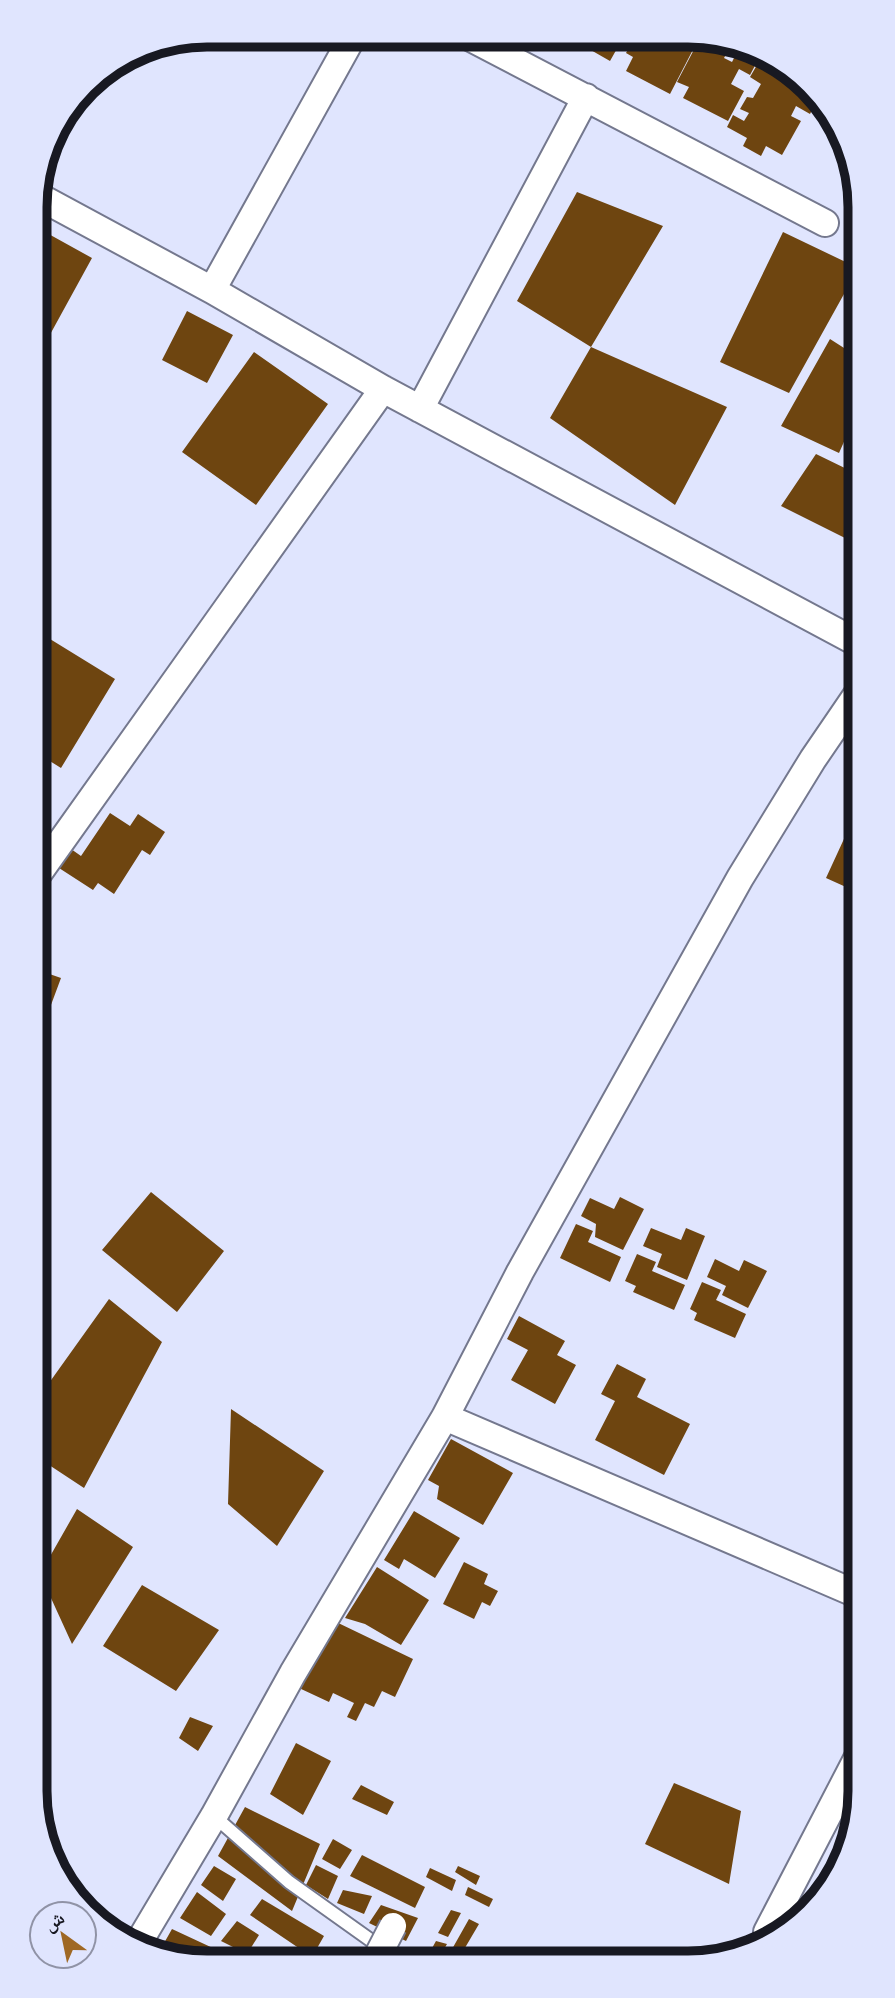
<svg xmlns="http://www.w3.org/2000/svg" width="895" height="1998" font-family="Inter,'Noto Naskh Arabic',sans-serif">
<style>
.building{fill:#6e4510}
.lines{fill:none;stroke-linecap:round;stroke-linejoin:round}
.service-casing{stroke:#74788e;stroke-width:16}
.minor-casing{stroke:#74788e;stroke-width:30}
.service{stroke:#fff;stroke-width:12}
.minor{stroke:#fff;stroke-width:26}
.minor-bridge-casing{stroke:#74788e;stroke-width:30;stroke-linecap:butt}
.minor-bridge{stroke:#fff;stroke-width:26}
.rim{fill:none;stroke:#181922;stroke-width:9}
</style>
<rect width="100%" height="100%" fill="#e0e5fe"/>
<!-- building -->
<path class="building" d="M 568,37 L 618,38 L 623,38 L 610,61 Z
M 634,38 L 699,38 L 670,94 L 626,71 L 633,57 L 626,53 Z
M 700,38 L 721,38 L 732,43 L 724,58 L 732,62 L 739,48 L 759,58 L 750,75 L 739,69 L 731,84 L 744,91 L 728,121 L 683,98 L 689,87 L 677,82 Z
M 761,58 L 802,78 L 816,102 L 810,114 L 796,106 L 791,116 L 801,121 L 782,155 L 766,146 L 761,156 L 743,146 L 747,138 L 727,127 L 733,115 L 744,121 L 749,113 L 740,109 L 747,97 L 753,98 L 761,84 L 750,77 Z
M 577,192 L 663,226 L 591,347 L 517,301 Z
M 36,227 L 92,258 L 41,351 L 36,348 Z
M 783,232 L 854,266 L 854,276 L 789,393 L 720,362 Z
M 854,291 L 855,319 L 844,315 Z
M 187,311 L 233,335 L 207,383 L 162,360 Z
M 830,339 L 855,355 L 855,417 L 839,453 L 781,426 Z
M 591,347 L 727,407 L 675,505 L 550,418 Z
M 254,352 L 328,404 L 256,505 L 182,452 Z
M 816,454 L 855,473 L 855,543 L 781,506 Z
M 37,631 L 115,679 L 61,768 L 37,753 Z
M 110,813 L 130,826 L 138,814 L 165,832 L 150,855 L 142,850 L 114,894 L 98,883 L 93,890 L 59,868 L 71,849 L 81,856 Z
M 849,828 L 856,831 L 857,892 L 826,878 Z
M 38,970 L 61,978 L 48,1013 L 38,1011 Z
M 151,1192 L 224,1251 L 177,1312 L 102,1250 Z
M 620,1197 L 644,1209 L 623,1250 L 595,1237 L 596,1224 L 581,1216 L 590,1198 L 614,1209 Z
M 576,1224 L 593,1231 L 588,1242 L 621,1257 L 610,1282 L 560,1258 Z
M 651,1228 L 681,1240 L 686,1228 L 705,1236 L 687,1280 L 657,1267 L 662,1254 L 643,1246 Z
M 637,1254 L 656,1262 L 652,1271 L 685,1285 L 674,1310 L 633,1292 L 636,1286 L 625,1281 Z
M 715,1259 L 739,1271 L 744,1260 L 767,1271 L 748,1308 L 722,1295 L 726,1286 L 707,1277 Z
M 702,1282 L 721,1290 L 716,1300 L 746,1314 L 735,1338 L 694,1320 L 697,1313 L 690,1309 Z
M 109,1299 L 162,1342 L 84,1488 L 40,1459 L 39,1397 Z
M 519,1316 L 565,1341 L 557,1355 L 576,1365 L 555,1404 L 511,1380 L 528,1350 L 507,1339 Z
M 617,1364 L 646,1379 L 637,1397 L 690,1424 L 664,1475 L 595,1440 L 615,1401 L 601,1394 Z
M 231,1409 L 324,1471 L 277,1546 L 228,1504 Z
M 451,1439 L 513,1473 L 483,1525 L 437,1499 L 439,1486 L 428,1480 Z
M 77,1509 L 133,1547 L 72,1644 L 40,1574 Z
M 414,1511 L 460,1538 L 435,1578 L 404,1559 L 399,1569 L 384,1560 Z
M 464,1562 L 488,1574 L 484,1584 L 498,1591 L 490,1606 L 482,1602 L 474,1619 L 443,1604 Z
M 377,1567 L 429,1600 L 401,1645 L 365,1624 L 345,1618 Z
M 142,1585 L 219,1630 L 176,1691 L 103,1646 Z
M 332,1620 L 413,1659 L 395,1697 L 382,1691 L 374,1707 L 365,1703 L 356,1721 L 347,1717 L 354,1703 L 333,1693 L 329,1702 L 299,1688 Z
M 190,1717 L 213,1726 L 198,1751 L 179,1738 Z
M 296,1743 L 331,1761 L 303,1815 L 270,1794 Z
M 674,1783 L 741,1811 L 729,1884 L 645,1844 Z
M 361,1785 L 394,1802 L 387,1815 L 352,1799 Z
M 245,1807 L 320,1844 L 292,1911 L 218,1856 Z
M 333,1839 L 352,1850 L 340,1869 L 322,1859 Z
M 362,1855 L 425,1887 L 415,1908 L 350,1876 Z
M 316,1865 L 338,1876 L 328,1899 L 306,1885 Z
M 214,1866 L 236,1879 L 223,1901 L 201,1885 Z
M 458,1866 L 480,1876 L 476,1885 L 455,1872 Z
M 430,1868 L 456,1880 L 452,1891 L 426,1877 Z
M 468,1887 L 493,1899 L 489,1907 L 465,1895 Z
M 343,1890 L 372,1896 L 364,1914 L 337,1903 Z
M 197,1892 L 226,1914 L 211,1936 L 180,1918 Z
M 262,1899 L 324,1936 L 312,1957 L 250,1915 Z
M 381,1905 L 418,1918 L 406,1941 L 369,1923 Z
M 451,1910 L 461,1913 L 448,1937 L 438,1933 Z
M 469,1919 L 479,1924 L 459,1958 L 447,1958 Z
M 237,1921 L 259,1935 L 247,1954 L 221,1941 Z
M 172,1929 L 230,1956 L 232,1959 L 174,1960 L 159,1952 Z
M 436,1941 L 447,1944 L 439,1958 L 426,1959 Z
M 278,1953 L 291,1959 L 274,1959 Z"/>
<g class="lines">
<!-- service casing -->
<g class="service-casing">
<path id="service" d="M 214,1816 L 289,1882 L 397,1959"/>
</g>
<!-- minor casing -->
<g class="minor-casing">
<path id="minor" d="M 469,37 L 825,223
M 36,195 L 212,290 L 383,389 L 856,642
M 212,290 L 353,36
M 420,409 L 586,97
M 38,874 L 383,389
M 445,1417 L 859,1595
M 776,1937 L 767,1932 L 859,1755
M 139,1942 L 214,1816 L 293,1673 L 445,1417 L 520,1272 L 740,878 L 813,759 L 856,696"/>
</g>
<!-- service -->
<use href="#service" class="service"/>
<!-- minor -->
<use href="#minor" class="minor"/>
<!-- minor-bridge casing -->
<g class="minor-bridge-casing">
<path id="minor-bridge" d="M 376,1959 L 393,1926"/>
</g>
<!-- minor-bridge -->
<use href="#minor-bridge" class="minor-bridge"/>
</g>
<!-- crop -->
<path d="M0 0H895V1998H0ZM207 47H688A160 160 0 0 1 848 207V1791A160 160 0 0 1 688 1951H207A160 160 0 0 1 47 1791V207A160 160 0 0 1 207 47Z" fill="#e0e5fe" fill-rule="evenodd"/>
<path class="rim" d="M207 47H688A160 160 0 0 1 848 207V1791A160 160 0 0 1 688 1951H207A160 160 0 0 1 47 1791V207A160 160 0 0 1 207 47Z"/>
<!-- north arrow -->
<g transform="translate(63 1935) rotate(327)"><circle r="33" fill="#e0e5fe" stroke="#9093a6" stroke-width="2"/>
<path d="M0-5L12 26L0 18L-12 26Z" fill="#9f6824"/>
<text y="-10" font-size="19" font-weight="bold" text-anchor="middle" fill="#181922">ش</text>
</g>
</svg>
